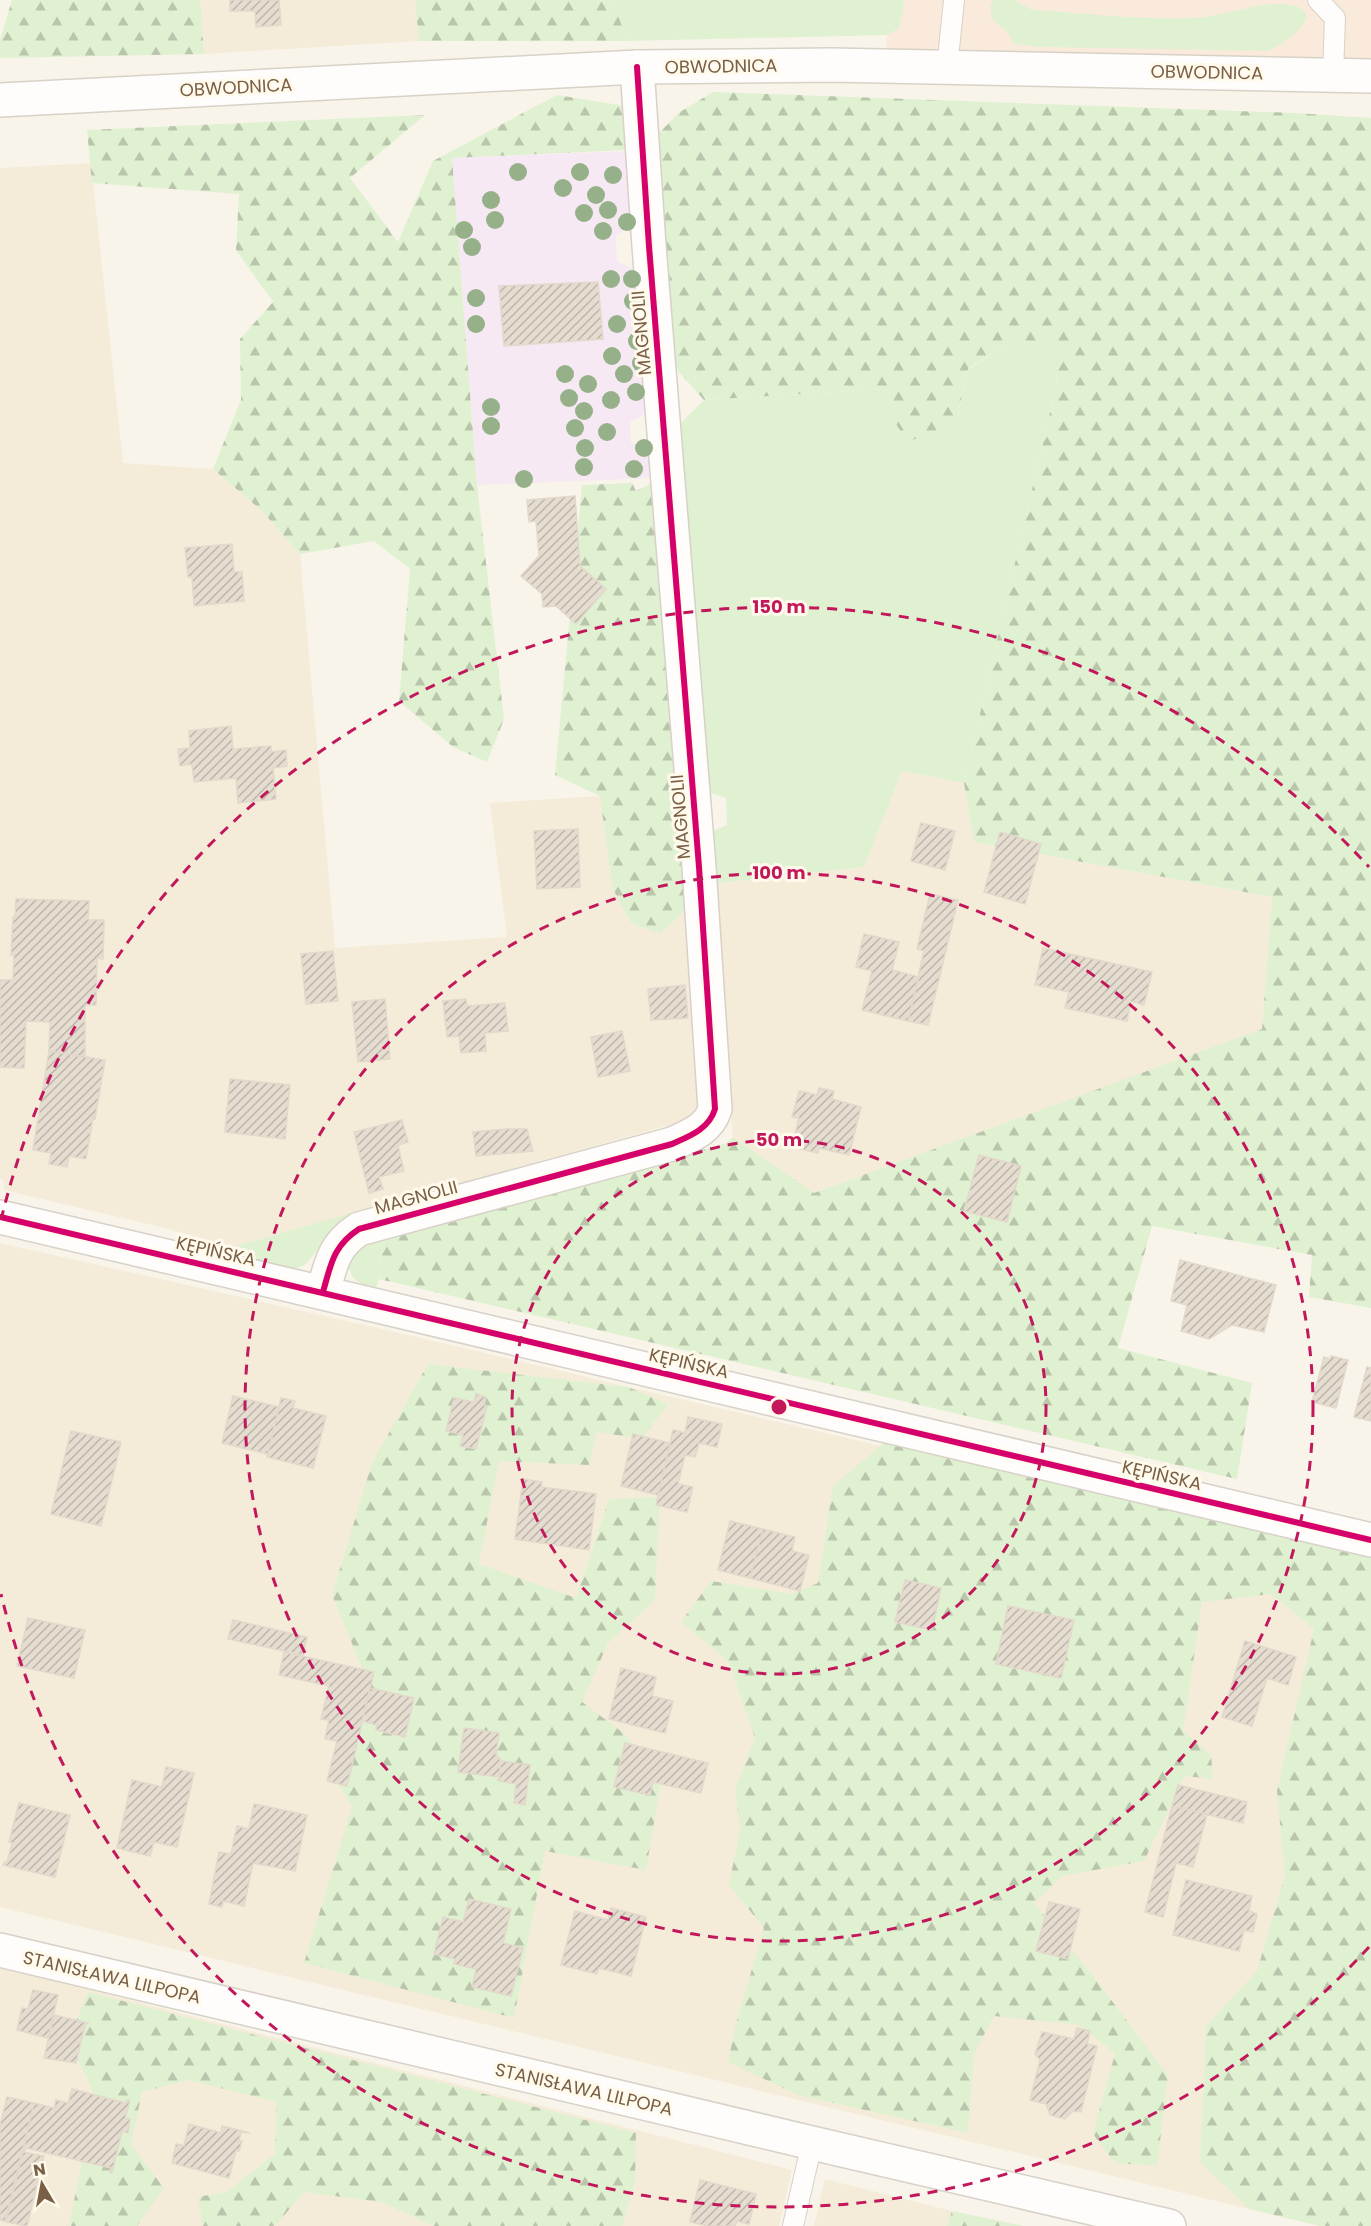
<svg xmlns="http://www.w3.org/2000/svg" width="1371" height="2226" font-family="Poppins,sans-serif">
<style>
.residential{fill:#f4ecd9}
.commercial{fill:#f9eadc}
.education{fill:#f6e9f3}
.grass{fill:#e0f1d2}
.forest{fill:url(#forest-firs)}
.building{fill:url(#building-hatch);stroke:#e2d8cb;stroke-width:1.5}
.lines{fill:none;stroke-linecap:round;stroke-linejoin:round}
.lane-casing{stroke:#d7d1c7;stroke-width:22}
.street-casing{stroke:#d7d1c7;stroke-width:36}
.secondary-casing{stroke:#d8d1c6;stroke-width:36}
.lane{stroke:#fefdfc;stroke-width:20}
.street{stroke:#fefdfc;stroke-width:33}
.secondary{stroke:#fefdfc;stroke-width:33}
.cycleway-casing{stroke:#fffaec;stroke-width:10}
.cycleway{stroke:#d6006c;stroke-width:6}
.tree{fill:#96b189}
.ring{fill:none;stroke:#c2185b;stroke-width:3;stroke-dasharray:10 8}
.labels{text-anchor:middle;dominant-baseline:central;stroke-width:6;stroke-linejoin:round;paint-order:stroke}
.street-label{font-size:18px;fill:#795f46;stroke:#fffaec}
.centre{fill:#c2185b;stroke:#fffaec;stroke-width:3}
.ring-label{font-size:18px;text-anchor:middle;font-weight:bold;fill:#c2185b;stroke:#fffaec;stroke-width:6;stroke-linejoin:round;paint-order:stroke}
</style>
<defs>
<pattern id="forest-firs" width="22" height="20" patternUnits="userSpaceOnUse" patternTransform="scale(1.5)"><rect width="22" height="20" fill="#e0f1d2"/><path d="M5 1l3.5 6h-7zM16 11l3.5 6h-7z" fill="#bac6ac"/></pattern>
<pattern id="building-hatch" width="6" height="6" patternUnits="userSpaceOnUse" patternTransform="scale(1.5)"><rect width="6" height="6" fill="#e5ddd0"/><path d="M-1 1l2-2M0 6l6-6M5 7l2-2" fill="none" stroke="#beb6ab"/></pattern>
</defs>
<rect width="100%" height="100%" fill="#f8f4e9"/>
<!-- residential -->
<path class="residential" d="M 200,0 L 415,0 L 419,41 L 204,54 Z
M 91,163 L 123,463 L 213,469 L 261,510 L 300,554 L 335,948 L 507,937 L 490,803 L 600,796 L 612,887 L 689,907 L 703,1097 L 687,1120 L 233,1247 L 169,1229 L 4,1190 L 3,1179 L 0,1179 L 0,168 Z
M 902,771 L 964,783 L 974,842 L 1272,897 L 1262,1030 L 814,1193 L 733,1137 L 711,884 L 864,867 Z
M 0,1243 L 369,1326 L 1371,1561 L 1371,2226 L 1320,2226 L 0,1907 Z
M 0,1967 L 792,2170 L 779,2226 L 0,2226 Z
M 825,2179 L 952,2211 L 1024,2226 L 814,2226 Z"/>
<!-- commercial -->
<path class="commercial" d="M 903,0 L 1371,0 L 1371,76 L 884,67 L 887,35 L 898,28 L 904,7 Z"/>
<!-- education -->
<path class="education" d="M 628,151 L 633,224 L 616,236 L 617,261 L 636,270 L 648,413 L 630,422 L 631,443 L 650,445 L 652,478 L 477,485 L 452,158 Z"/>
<!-- grass -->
<path class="grass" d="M 613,0 L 903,0 L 904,7 L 898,29 L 887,35 L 627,41 Z
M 993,0 L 1014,0 L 1032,10 C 1085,13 1139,20 1192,18 C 1225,17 1259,0 1292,5 C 1330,14 1282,45 1268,51 L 1041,47 L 1014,44 L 1008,33 L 991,17 L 990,8 Z
M 1052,338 L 1057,382 L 964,783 L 902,771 L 864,867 L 711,884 L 708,833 L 727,825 L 726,798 L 704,791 L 676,428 L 704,400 L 882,389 L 956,422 L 968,370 L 1004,345 Z
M 406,1197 L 404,1206 L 335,1230 L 323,1242 L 308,1262 L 303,1266 L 292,1269 L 201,1249 L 209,1241 L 233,1247 Z
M 382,1238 L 379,1279 L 375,1290 C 354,1283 343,1273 351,1249 Z"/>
<!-- forest -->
<path class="forest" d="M 12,0 L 200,0 L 204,54 L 0,58 L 0,40 Z
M 415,0 L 613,0 L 627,41 L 419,41 Z
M 713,92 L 1295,113 L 1371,118 L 1371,1308 L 1309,1297 L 1312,1255 L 1152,1226 L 1118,1348 L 1252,1383 L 1237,1479 L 379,1279 L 382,1238 L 727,1143 L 733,1137 L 814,1193 L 1262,1029 L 1272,897 L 974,842 L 964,783 L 1057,382 L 1052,339 L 1004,345 L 968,369 L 956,422 L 908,442 L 883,405 L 882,389 L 704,400 L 679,372 L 669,349 L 655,137 L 680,112 Z
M 557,95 L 625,106 L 627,150 L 452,158 L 477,485 L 504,719 L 487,762 L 453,747 L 399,701 L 410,569 L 374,541 L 300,554 L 261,510 L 213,469 L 241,400 L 240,339 L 273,302 L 236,250 L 239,194 L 92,183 L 87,130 L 425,115 L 350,178 L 398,242 L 433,161 Z
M 654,482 L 689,907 L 660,934 L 631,923 L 612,887 L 600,796 L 555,775 L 582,485 L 632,483 L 636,491 Z
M 428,1364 L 628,1387 L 668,1404 L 642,1439 L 597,1432 L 589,1465 L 499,1461 L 479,1564 L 576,1598 L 609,1499 L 660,1497 L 655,1600 L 608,1643 L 582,1702 L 626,1735 L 661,1781 L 646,1870 L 545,1851 L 514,2018 L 304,1963 L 352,1807 L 335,1779 L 362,1668 L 332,1595 L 372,1463 Z
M 885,1442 L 1371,1558 L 1371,2226 L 1320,2226 L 1249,2209 L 1200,2162 L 1206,2026 L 1257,1971 L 1285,1876 L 1277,1791 L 1314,1629 L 1271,1594 L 1202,1602 L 1183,1731 L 1211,1755 L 1213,1779 L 1185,1776 L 1144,1861 L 1062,1876 L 1034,1903 L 1087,1968 L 1168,2075 L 1157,2166 L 1115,2163 L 1093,2134 L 1115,2054 L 1080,2025 L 994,2016 L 974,2054 L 968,2133 L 798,2095 L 728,2062 L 737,2020 L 764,1928 L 729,1885 L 740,1829 L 735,1789 L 755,1738 L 729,1662 L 681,1622 L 711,1581 L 792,1594 L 818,1583 L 833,1486 Z
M 88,1992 L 636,2133 L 635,2182 L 622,2226 L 433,2226 L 381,2202 L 304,2192 L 275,2226 L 203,2226 L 198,2197 L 226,2192 L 275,2154 L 276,2102 L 188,2080 L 142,2092 L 131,2145 L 164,2188 L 137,2226 L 69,2226 L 95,2095 L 68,2041 Z
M 952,2211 L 1023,2226 L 1024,2226 L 947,2226 Z"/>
<!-- building -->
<path class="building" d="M 230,0 L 279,0 L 281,25 L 256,27 L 255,11 L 230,11 Z
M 598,282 L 603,339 L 504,346 L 499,286 Z
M 575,496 L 580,566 L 606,589 L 576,624 L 556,606 L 543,607 L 542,594 L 521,576 L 539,556 L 536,521 L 529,522 L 527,500 Z
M 232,544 L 234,572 L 242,572 L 244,601 L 194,606 L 192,577 L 188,577 L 185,548 Z
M 231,726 L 233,749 L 271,746 L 271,752 L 286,750 L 287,766 L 273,768 L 276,799 L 238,803 L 236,778 L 194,782 L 192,764 L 180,766 L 178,749 L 190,748 L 189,731 Z
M 921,823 L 955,831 L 945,870 L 911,861 Z
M 578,829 L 580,887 L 537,889 L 534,831 Z
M 1000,832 L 1041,844 L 1025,904 L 984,892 Z
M 930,894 L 958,900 L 928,1025 L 908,1021 L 924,951 L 917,949 Z
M 16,899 L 89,901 L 88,920 L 104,920 L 103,959 L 97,958 L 96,1005 L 85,1005 L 85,1057 L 49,1051 L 50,1022 L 26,1021 L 24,1068 L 0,1067 L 0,980 L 13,980 L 14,955 L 11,955 L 13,917 L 15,917 Z
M 864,934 L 899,942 L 892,970 L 919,977 L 908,1021 L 862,1010 L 872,971 L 856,967 Z
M 1043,948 L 1152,972 L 1144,1005 L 1131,1001 L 1127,1021 L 1065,1008 L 1069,992 L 1035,985 Z
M 333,951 L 338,1001 L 306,1004 L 301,954 Z
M 685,985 L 688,1018 L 651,1020 L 648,989 Z
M 385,999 L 390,1059 L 358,1062 L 352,1002 Z
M 466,999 L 467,1006 L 505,1003 L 508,1031 L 485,1033 L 486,1051 L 461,1053 L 459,1036 L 447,1037 L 443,1001 Z
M 622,1031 L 630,1071 L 598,1077 L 591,1037 Z
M 49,1051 L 105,1060 L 95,1119 L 93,1118 L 86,1159 L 69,1156 L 67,1167 L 49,1164 L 51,1153 L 33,1150 Z
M 230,1079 L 290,1085 L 285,1139 L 225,1132 Z
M 819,1088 L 834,1091 L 832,1099 L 861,1107 L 849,1155 L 819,1148 L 818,1153 L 792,1147 L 799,1118 L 792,1117 L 799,1091 L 817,1095 Z
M 402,1120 L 408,1142 L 398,1145 L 404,1171 L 379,1177 L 383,1189 L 369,1193 L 354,1132 Z
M 508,1129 L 527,1129 L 533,1151 L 476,1156 L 473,1132 Z
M 979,1155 L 1021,1166 L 1007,1222 L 964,1211 Z
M 1180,1260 L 1276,1285 L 1264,1332 L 1232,1325 L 1209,1339 L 1181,1331 L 1187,1305 L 1171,1301 Z
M 1331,1356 L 1348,1360 L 1336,1408 L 1312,1402 L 1324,1357 L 1330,1359 Z
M 1367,1367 L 1371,1368 L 1371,1421 L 1354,1417 Z
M 476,1394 L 486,1397 L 484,1405 L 487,1406 L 476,1449 L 460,1446 L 463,1435 L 446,1431 L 454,1398 L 474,1402 Z
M 233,1396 L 279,1407 L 268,1454 L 222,1443 Z
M 281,1398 L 295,1401 L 293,1408 L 326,1416 L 313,1468 L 267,1457 Z
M 688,1417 L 722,1424 L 717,1447 L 699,1443 L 695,1457 L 685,1455 L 678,1484 L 693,1487 L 687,1512 L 656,1505 L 673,1430 L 685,1433 Z
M 71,1431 L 121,1442 L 101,1526 L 51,1514 Z
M 633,1434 L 670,1443 L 658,1495 L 621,1486 Z
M 523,1479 L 542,1482 L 541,1487 L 596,1494 L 589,1550 L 515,1539 Z
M 730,1521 L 763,1529 L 750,1578 L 718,1570 Z
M 763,1529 L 795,1537 L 792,1551 L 809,1555 L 800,1591 L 750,1578 Z
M 905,1580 L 941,1588 L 932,1630 L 895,1622 Z
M 1008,1606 L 1074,1620 L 1061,1678 L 996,1664 Z
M 28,1618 L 85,1630 L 74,1678 L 17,1666 Z
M 233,1620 L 307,1637 L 303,1655 L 228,1639 Z
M 1245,1641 L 1296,1657 L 1288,1685 L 1267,1678 L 1252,1726 L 1222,1717 Z
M 284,1652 L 374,1672 L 347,1786 L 327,1781 L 337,1741 L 325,1739 L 329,1720 L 321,1719 L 329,1686 L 279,1675 Z
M 621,1668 L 656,1677 L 652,1696 L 673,1701 L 665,1733 L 609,1719 Z
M 370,1688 L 414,1698 L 405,1737 L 376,1730 L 377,1725 L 362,1721 Z
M 464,1728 L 499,1733 L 496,1754 L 501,1761 L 499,1777 L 458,1772 Z
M 625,1743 L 708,1763 L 701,1793 L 653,1782 L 650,1795 L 614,1787 Z
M 501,1761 L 530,1765 L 525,1805 L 514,1803 L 516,1784 L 499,1781 Z
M 166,1767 L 194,1773 L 177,1847 L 154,1842 L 150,1856 L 117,1848 L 132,1780 L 162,1787 Z
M 1178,1785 L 1247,1802 L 1243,1823 L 1172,1806 Z
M 19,1803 L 70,1815 L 55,1877 L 3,1865 L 5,1862 L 7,1863 L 12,1843 L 9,1842 Z
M 254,1804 L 307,1815 L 295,1871 L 253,1863 L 244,1906 L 223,1901 L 222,1907 L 209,1904 L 219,1852 L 231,1854 L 237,1826 L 249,1829 Z
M 1172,1806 L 1207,1814 L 1193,1867 L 1176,1863 L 1163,1917 L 1145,1912 Z
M 1186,1880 L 1252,1896 L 1249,1911 L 1257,1914 L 1253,1932 L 1244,1930 L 1239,1951 L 1173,1935 Z
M 469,1899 L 511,1909 L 503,1943 L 523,1948 L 511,1996 L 472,1987 L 476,1969 L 454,1964 L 455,1959 L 434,1954 L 443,1917 L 463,1922 Z
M 1049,1902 L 1080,1909 L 1068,1959 L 1036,1951 Z
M 611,1908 L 646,1917 L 631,1976 L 599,1968 L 597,1974 L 561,1965 L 575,1911 L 608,1920 Z
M 33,1990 L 58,1995 L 48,2038 L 17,2030 L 22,2008 L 28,2009 Z
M 54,2015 L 88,2023 L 85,2025 L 76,2063 L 44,2058 Z
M 1077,2028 L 1090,2031 L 1087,2044 L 1097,2046 L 1081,2112 L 1073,2111 L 1065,2119 L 1050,2115 L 1046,2104 L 1030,2100 L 1040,2060 L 1035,2054 L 1042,2032 L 1074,2039 Z
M 72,2089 L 126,2103 L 127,2100 L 130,2100 L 125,2119 L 130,2119 L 128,2133 L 122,2131 L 112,2173 L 110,2172 L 111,2168 L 26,2148 L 24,2152 L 23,2152 L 34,2103 L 54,2108 L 56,2100 L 68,2103 Z
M 7,2097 L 34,2103 L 5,2221 L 0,2220 L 0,2126 Z
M 189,2124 L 221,2133 L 222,2126 L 250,2133 L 241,2132 L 239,2141 L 242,2141 L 239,2151 L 236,2150 L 229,2178 L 172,2163 L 176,2144 L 184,2146 Z
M 23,2152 L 44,2156 L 27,2226 L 6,2222 Z
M 700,2180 L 756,2194 L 749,2224 L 737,2221 L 735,2226 L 708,2226 L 690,2222 Z"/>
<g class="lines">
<!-- lane casing -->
<g class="lane-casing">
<path id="lane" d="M 1318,0 L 1335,18 L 1333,75
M 947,68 L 954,0
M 793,2226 L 812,2143"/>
</g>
<!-- street casing -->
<g class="street-casing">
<path id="street" d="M 0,1217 L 1371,1540
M 323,1292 C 331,1264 333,1246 359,1229 L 672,1144 C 690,1136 709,1129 715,1109 L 699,867 L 649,246 L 637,67
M 0,1950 L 812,2143 L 1169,2226"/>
</g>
<!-- secondary casing -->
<g class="secondary-casing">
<path id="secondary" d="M 0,100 L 637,67 L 832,65 L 1371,76"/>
</g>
<!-- lane -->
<use href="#lane" class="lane"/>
<!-- street -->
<use href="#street" class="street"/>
<!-- secondary -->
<use href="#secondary" class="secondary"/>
<!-- cycleway casing -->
<g class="cycleway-casing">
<path id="cycleway" d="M 0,1217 L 1371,1540
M 323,1292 C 331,1264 333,1246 359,1229 L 672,1144 C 690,1136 709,1129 715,1109 L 699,867 L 649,246 L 637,67"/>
</g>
<!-- cycleway -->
<use href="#cycleway" class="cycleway"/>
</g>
<!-- trees -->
<g class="tree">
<circle cx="518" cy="172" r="9"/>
<circle cx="580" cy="172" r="9"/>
<circle cx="613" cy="175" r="9"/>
<circle cx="563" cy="188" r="9"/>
<circle cx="596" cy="195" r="9"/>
<circle cx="491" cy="200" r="9"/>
<circle cx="608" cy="210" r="9"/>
<circle cx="584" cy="213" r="9"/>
<circle cx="495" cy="220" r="9"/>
<circle cx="627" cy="222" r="9"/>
<circle cx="464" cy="230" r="9"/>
<circle cx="603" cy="231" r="9"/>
<circle cx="472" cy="247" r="9"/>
<circle cx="611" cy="279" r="9"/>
<circle cx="632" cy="279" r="9"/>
<circle cx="476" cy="298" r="9"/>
<circle cx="633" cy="301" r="9"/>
<circle cx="476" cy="324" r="9"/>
<circle cx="617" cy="324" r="9"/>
<circle cx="637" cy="341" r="9"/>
<circle cx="612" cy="356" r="9"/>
<circle cx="641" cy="363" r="9"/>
<circle cx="565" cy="374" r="9"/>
<circle cx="624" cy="374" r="9"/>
<circle cx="588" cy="384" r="9"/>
<circle cx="636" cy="392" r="9"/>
<circle cx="569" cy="398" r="9"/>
<circle cx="611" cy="400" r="9"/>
<circle cx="491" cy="407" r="9"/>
<circle cx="584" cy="411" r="9"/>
<circle cx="491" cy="426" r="9"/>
<circle cx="575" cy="428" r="9"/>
<circle cx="607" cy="432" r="9"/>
<circle cx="585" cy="448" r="9"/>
<circle cx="644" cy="448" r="9"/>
<circle cx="584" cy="467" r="9"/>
<circle cx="634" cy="469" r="9"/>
<circle cx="524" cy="479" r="9"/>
</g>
<!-- distance rings -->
<g class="ring">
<circle cx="779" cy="1407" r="267"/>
<circle cx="779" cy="1407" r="534"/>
<path d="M1369 1947A800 800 0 0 1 1 1594M1 1220A800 800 0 0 1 1369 867"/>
</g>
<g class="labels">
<!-- street labels -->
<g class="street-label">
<text transform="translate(721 66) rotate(-1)">OBWODNICA</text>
<text transform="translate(1207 72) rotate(1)">OBWODNICA</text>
<text transform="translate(236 87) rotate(-3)">OBWODNICA</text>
<text transform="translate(641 333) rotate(-95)">MAGNOLII</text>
<text transform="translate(680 817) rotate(-95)">MAGNOLII</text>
<text transform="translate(416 1197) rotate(-15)">MAGNOLII</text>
<text transform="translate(216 1251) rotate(13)">KĘPIŃSKA</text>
<text transform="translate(689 1363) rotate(13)">KĘPIŃSKA</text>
<text transform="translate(1162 1475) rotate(13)">KĘPIŃSKA</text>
<text transform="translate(112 1977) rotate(13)">STANISŁAWA LILPOPA</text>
<text transform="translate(584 2089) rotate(13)">STANISŁAWA LILPOPA</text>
</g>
</g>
<circle cx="779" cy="1407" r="9" class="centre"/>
<g class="ring-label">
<text x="779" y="613">150 m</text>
<text x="779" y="879">100 m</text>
<text x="779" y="1146">50 m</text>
</g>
<!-- north arrow -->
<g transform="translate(42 2184) rotate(350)" stroke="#fffaec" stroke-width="4.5" paint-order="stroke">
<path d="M0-4.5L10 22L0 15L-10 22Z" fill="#795f46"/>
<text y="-9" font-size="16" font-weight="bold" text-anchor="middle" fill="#795f46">N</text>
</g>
</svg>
